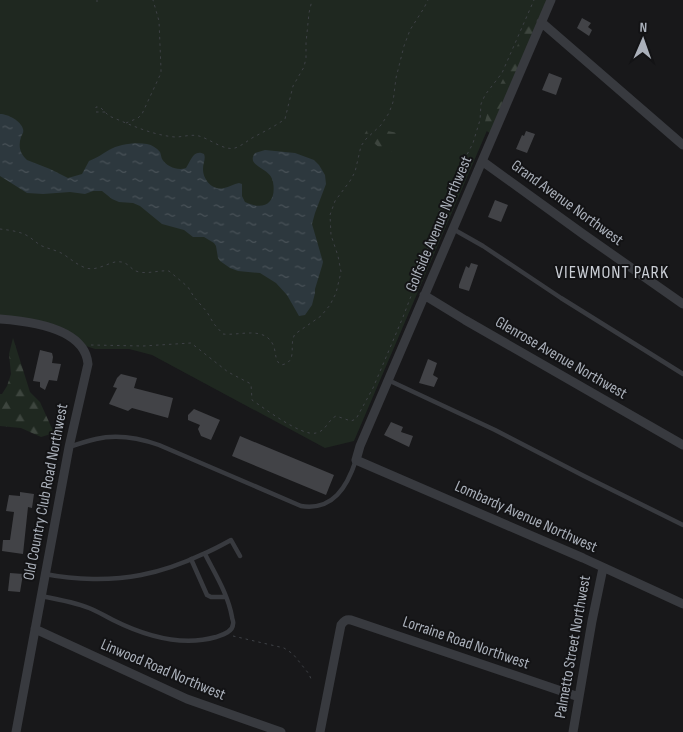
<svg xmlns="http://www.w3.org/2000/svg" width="683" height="732" font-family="'Sofia Sans Condensed',sans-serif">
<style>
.green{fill:#1f2820}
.forest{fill:url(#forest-firs)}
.water{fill:url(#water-ripples)}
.building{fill:#424347}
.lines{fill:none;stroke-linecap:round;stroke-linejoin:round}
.path{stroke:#3e4146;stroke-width:1;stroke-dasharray:2.5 4;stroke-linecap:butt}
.lane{stroke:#383a3f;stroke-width:4.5}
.street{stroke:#383a3f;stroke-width:9}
.labels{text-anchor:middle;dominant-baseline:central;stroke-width:4;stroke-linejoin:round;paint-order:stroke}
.street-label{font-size:16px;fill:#aab0ba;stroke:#131315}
.neighbourhood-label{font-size:18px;letter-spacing:1px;fill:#cbcfd6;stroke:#131315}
</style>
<defs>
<pattern id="forest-firs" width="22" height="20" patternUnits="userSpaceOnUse" patternTransform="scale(1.25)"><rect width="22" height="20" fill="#1f2820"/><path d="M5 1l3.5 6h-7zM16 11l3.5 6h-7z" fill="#3d453e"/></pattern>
<pattern id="water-ripples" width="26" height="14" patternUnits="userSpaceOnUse" patternTransform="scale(1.25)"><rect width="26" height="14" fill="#2d383e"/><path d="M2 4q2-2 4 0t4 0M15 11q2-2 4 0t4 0" fill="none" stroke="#495258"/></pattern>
</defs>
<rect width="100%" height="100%" fill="#18181a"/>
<!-- green -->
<path class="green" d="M 0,0 L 543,0 L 354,441 L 325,448 L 152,355 L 129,349 L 95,349 L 86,346 L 76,337 L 0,315 Z"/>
<!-- forest -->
<path class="forest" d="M 539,0 L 547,0 L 490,133 L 483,129 L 492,96 L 498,89 L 506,73 L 529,18 L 537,7 Z
M 375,125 L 382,130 L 398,133 C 399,140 400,146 394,151 C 391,151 388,152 385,151 C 379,149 371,139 364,135 L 367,130 Z
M 13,338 L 30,392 L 40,402 L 54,433 L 41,437 L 21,428 L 0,426 L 0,394 L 2,394 L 7,386 L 11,374 L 9,354 Z"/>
<!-- water -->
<path class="water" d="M 0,114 C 8,114 21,121 23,129 C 24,133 22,134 21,137 C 18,146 20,154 27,160 L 50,169 L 68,178 L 82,174 L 89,161 C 97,158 102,154 109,150 C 119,144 135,142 147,144 C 152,145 157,148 160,152 C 161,154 161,157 162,159 C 167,167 178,171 186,168 C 191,161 193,149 204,154 C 206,159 203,163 203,169 C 203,180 213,191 224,188 C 229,187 234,184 239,183 L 242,184 L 242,196 L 245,202 C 263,211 277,204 273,182 C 271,167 245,167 255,153 L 265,150 L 295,153 L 314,160 L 319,165 L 325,175 L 326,184 L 315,213 L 312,224 L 323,262 L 322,266 L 315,289 L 315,293 L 312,305 L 305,315 L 299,316 L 287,295 L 276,283 L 260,273 L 238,271 L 230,268 L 220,261 L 218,258 L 216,246 L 214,243 L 204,237 L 193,237 L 184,230 L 162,224 L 140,206 L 133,203 L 119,202 L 112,199 L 102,191 L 93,191 L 85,194 L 70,192 L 43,194 L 27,193 L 0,176 Z"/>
<!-- building -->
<path class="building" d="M 582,18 L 591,23 L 588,27 L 592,30 L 589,36 L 577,28 Z
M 549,73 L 562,78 L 556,95 L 542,90 Z
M 526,131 L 535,134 L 527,153 L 516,149 L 522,135 L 524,136 Z
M 495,200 L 508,205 L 501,222 L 488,217 Z
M 471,263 L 478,265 L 469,291 L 459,288 L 459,285 L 466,266 L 469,268 Z
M 40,350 L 52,353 L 53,357 L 52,363 L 61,364 L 57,381 L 49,380 L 45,390 L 40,387 L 40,382 L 33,381 Z
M 428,359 L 437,363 L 433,375 L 438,378 L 434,387 L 419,383 Z
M 121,374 L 137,378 L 134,388 L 173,398 L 168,418 L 132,408 L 128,411 L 109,404 L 117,388 L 113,387 L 117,378 Z
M 194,409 L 220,420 L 211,440 L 201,436 L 198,429 L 200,425 L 188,420 L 188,415 Z
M 391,422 L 403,427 L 401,432 L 413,436 L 409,447 L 384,435 Z
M 240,436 L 334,475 L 326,495 L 232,456 Z
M 20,492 L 34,494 L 32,508 L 28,507 L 23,554 L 2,551 L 3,540 L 10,540 L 14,512 L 6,511 L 9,495 L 20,496 Z
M 10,573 L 23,574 L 20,592 L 8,591 Z"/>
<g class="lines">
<!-- path -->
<path class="path" d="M 97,2 L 97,0
M 105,112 L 96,112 L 96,107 L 100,107 C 103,110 106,113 109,116 C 131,125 152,135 175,137 C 183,137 191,134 199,136 C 210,139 224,151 235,148 C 241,146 246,142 252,138 C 263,132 274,127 285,119 L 293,86 L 304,67 L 306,58 L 306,43 L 309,13 L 312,0
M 126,123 L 138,118 L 142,114 L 161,73 L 161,69 L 159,21 L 153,0
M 0,229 C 8,230 18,231 26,235 C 32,238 36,243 42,246 C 49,249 56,250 63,254 C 71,259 77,265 86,268 C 96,271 106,264 115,262 C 129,260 129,270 139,272 C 149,274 159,270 169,271 L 188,287 L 194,297 L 207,312 L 214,324 L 223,334 C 240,336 266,325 274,347 C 276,354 275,361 281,365 C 299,362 288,345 295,334 L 321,316 L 330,305 L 336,293 L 341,272 L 338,256 L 331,235 L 330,215 L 335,201 L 350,181 L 355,172 L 361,146 L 366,139 L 381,125 L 389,113 L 393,102 L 396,78 L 404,46 L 410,30 L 424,8 L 428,0
M 91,345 L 143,346 L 191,343 L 228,372 L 251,384 L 252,400 C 264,408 302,437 316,433 C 326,431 328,420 336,416 L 351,421 L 356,419 L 373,388 L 403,317 L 426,257 L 432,232 L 439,212 L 455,178 L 473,143 L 480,120 L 481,104 L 485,95 L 502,73 L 534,0
M 233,636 L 284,648 L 293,654 L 309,674 L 311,679"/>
<!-- lane -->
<path class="lane" d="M 453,229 L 483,246 L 561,298 L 683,374
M 388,380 L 495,430 L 584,476 L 683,525
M 69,447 C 78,444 87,441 96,439 C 117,434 139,438 159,445 L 301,506 C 333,511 347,487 356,460
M 191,559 L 207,595 L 211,597 L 226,597
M 45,574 C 75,580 111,581 141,575 C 162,571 184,563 203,554 C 213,550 222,545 231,540 L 240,556
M 41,596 C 57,599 74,602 89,608 C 97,611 105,616 113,620 C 145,636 181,647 216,637 C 222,635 233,632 233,624 C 234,622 232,619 232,617 C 228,594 215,574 205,554"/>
<!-- street -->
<path class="street" d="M 551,0 L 360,446 L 356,460 L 583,558 L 683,604
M 541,22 L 683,145
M 482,161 L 583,234 L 683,304
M 424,295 L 465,320 L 683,445
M 0,319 C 28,321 85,328 88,364 L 69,447 L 16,732
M 35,629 L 187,699 L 281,732
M 320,732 L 341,625 C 344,621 346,619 351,620 L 579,697
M 573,732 L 592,621 L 603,568"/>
</g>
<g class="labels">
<!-- street labels -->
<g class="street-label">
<text transform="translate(567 203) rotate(36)">Grand Avenue Northwest</text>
<text transform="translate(439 224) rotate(-67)">Golfside Avenue Northwest</text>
<text transform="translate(561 358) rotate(30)">Glenrose Avenue Northwest</text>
<text transform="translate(46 492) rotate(-79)">Old Country Club Road Northwest</text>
<text transform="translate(526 517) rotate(24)">Lombardy Avenue Northwest</text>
<text transform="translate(466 643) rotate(19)">Lorraine Road Northwest</text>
<text transform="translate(573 647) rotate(-80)">Palmetto Street Northwest</text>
<text transform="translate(163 670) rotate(23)">Linwood Road Northwest</text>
</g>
<!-- neighbourhood labels -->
<g class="neighbourhood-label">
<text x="612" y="272">VIEWMONT PARK</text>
</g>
</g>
<!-- north arrow -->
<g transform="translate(643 40) rotate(2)" stroke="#131315" stroke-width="4" paint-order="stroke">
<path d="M0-4L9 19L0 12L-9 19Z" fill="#aab0ba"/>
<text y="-8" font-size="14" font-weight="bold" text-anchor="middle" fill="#aab0ba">N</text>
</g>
</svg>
